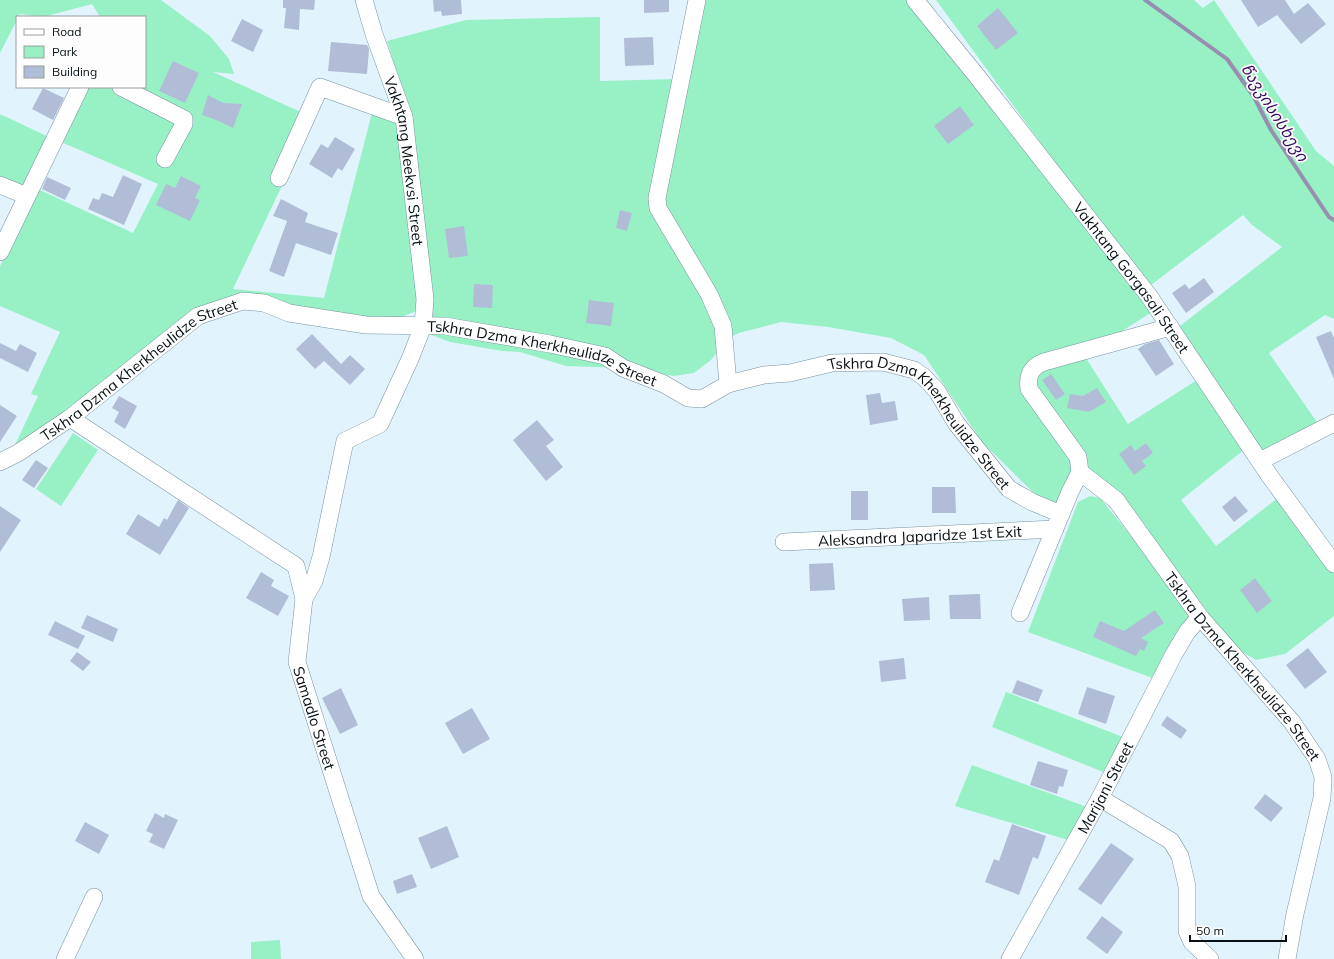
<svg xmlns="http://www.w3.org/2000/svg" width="1334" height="959" font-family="Mulish,'Noto Sans Georgian',sans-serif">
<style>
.green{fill:#98f1c5}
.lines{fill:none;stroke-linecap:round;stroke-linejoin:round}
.stream{stroke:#978eb0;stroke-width:4}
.building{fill:#b1bdd7}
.minor-casing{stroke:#7692a2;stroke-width:18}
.minor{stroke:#fff;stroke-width:17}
.labels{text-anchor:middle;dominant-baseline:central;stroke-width:3.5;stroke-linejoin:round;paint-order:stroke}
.street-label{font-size:15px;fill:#050f14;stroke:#fdfdfd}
.water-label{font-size:16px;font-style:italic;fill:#3a0865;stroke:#fdfdfd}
</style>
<rect width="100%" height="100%" fill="#e1f4fe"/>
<!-- green -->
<path class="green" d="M 0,0 L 161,0 L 210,36 L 229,59 L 234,74 L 213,72 L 314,118 L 233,289 L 324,298 L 373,109 L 400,119 L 419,310 L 391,321 L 292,309 L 241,296 L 136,360 L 13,449 L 38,396 L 31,394 L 60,332 L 0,306 L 0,266 L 38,189 L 133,233 L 158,184 L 61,142 L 89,87 L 145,87 L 145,17 L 100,17 L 92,4 L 43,17 L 20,14 L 17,17 L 17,20 L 0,53 Z
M 700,0 L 927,0 L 1152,312 L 1084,355 L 1128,424 L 1197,380 L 1245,449 L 1181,500 L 1216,546 L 1279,497 L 1334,571 L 1334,616 L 1285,654 L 1256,660 L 1239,650 L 1113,496 C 1100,486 1089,483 1073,488 L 1059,518 L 982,442 L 924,355 L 891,338 L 828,327 L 781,322 L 739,333 L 729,338 L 663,206 Z
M 936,0 L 1194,0 L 1203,8 L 1214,0 L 1316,151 L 1334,166 L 1334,319 L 1325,315 L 1269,353 L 1319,425 L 1262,456 L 1176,329 L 1282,247 L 1252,225 L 1243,215 L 1147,288 Z
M 600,17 L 600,81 L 678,79 L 653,199 L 705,294 L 721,347 L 711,360 L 694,373 L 674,376 L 623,368 L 566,366 L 520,352 L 502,351 L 450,342 L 429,334 L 432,298 L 413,124 L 387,41 L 466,20 Z
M 0,114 L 51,138 L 24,192 L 0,181 Z
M 73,433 L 98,450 L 61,506 L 36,489 Z
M 1090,496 L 1100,498 L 1192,611 L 1155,679 L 1028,632 L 1078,502 Z
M 1006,692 L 1123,737 L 1103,772 L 992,727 Z
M 972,765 L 1087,807 L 1068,840 L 955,806 Z
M 280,940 L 281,959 L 251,959 L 251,942 Z"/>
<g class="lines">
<!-- stream -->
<path class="stream" d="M 1145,0 L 1227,59 L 1254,97 L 1271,130 L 1329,217 L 1334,220"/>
</g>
<!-- building -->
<path class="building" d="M 283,0 L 315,0 L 314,10 L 300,9 L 299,30 L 284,28 L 286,8 L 283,8 Z
M 433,0 L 461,0 L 462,14 L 442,16 L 441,11 L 434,12 Z
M 644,0 L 669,0 L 669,12 L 644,13 Z
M 1241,0 L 1285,0 L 1294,14 L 1308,3 L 1326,24 L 1301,44 L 1277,15 L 1258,27 Z
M 998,8 L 1018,33 L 996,50 L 977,26 Z
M 242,19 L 263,30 L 253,52 L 231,41 Z
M 653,37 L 654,65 L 625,66 L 624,38 Z
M 331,42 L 367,45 L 369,49 L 367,74 L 328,71 Z
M 173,61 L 199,73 L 185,103 L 159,91 Z
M 43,88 L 64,98 L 53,120 L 32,109 Z
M 208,95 L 223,103 L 242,104 L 233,128 L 219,121 L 202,115 Z
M 960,106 L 974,125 L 948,144 L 934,126 Z
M 335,137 L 355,149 L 342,171 L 338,168 L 332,178 L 309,164 L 321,144 L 328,148 Z
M 123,175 L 142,184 L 124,225 L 88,209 L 93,198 L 99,200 L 102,193 L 113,197 Z
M 181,176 L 201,186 L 195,198 L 200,200 L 190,221 L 156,205 L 166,184 L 175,188 Z
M 47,177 L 71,188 L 65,200 L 42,189 Z
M 281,199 L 308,213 L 305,222 L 338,233 L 331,255 L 296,243 L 284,277 L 269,271 L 287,221 L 273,216 Z
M 620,210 L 632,213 L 627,231 L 616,228 Z
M 464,226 L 468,256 L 449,258 L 445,229 Z
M 1204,278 L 1214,292 L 1186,313 L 1172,293 L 1185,284 L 1189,289 Z
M 474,284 L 493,285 L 492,308 L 473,307 Z
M 589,300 L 614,303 L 611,326 L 586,323 Z
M 1331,331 L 1334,338 L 1334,379 L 1316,337 Z
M 312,334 L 341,364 L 350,355 L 365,369 L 350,385 L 324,361 L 315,369 L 296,349 Z
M 1159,340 L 1174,364 L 1156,376 L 1138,349 L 1145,344 Z
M 0,343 L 16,351 L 20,344 L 37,353 L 28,372 L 0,358 Z
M 1051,374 L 1065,394 L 1056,400 L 1042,380 Z
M 1097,388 L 1106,402 L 1089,412 L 1067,408 L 1070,394 L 1083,396 Z
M 880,393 L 882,403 L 895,401 L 898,420 L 870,425 L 866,395 Z
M 119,396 L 137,406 L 125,429 L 114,422 L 119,412 L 112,408 Z
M 0,405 L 17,416 L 0,442 Z
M 537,420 L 554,440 L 546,446 L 563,467 L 546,481 L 513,440 Z
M 1146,443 L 1153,453 L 1142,461 L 1146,466 L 1134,475 L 1119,454 L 1131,445 L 1135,451 Z
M 36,460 L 48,468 L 34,488 L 22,480 Z
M 932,487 L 955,487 L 956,513 L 932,513 Z
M 851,491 L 868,491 L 868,520 L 851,520 Z
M 1235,496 L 1248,511 L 1234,522 L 1222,507 Z
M 178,500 L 189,508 L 160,555 L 126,534 L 138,514 L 159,527 L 164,518 L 167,520 Z
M 0,506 L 21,520 L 0,552 Z
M 833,563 L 835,590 L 810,591 L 809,564 Z
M 261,572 L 274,580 L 271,586 L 289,596 L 278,616 L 246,598 Z
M 1255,578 L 1272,601 L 1257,613 L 1240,590 Z
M 980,594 L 981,619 L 950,619 L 949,595 Z
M 929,597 L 930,620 L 904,621 L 902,599 Z
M 1155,610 L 1164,623 L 1141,638 L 1148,642 L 1144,651 L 1140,649 L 1136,656 L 1093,637 L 1100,621 L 1124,631 Z
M 87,615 L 118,629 L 113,642 L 81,628 Z
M 55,621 L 85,636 L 78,649 L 48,635 Z
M 1308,648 L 1327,672 L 1305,689 L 1286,665 Z
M 77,652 L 91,662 L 83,671 L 70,661 Z
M 904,658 L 906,679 L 881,682 L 879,661 Z
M 1017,680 L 1043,690 L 1038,702 L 1012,693 Z
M 1087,687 L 1115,696 L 1106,724 L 1078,714 Z
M 341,688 L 358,725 L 340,734 L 322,698 Z
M 472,708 L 490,739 L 463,754 L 445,723 Z
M 1167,716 L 1187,730 L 1181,739 L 1161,725 Z
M 1038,761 L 1068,770 L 1063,787 L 1059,786 L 1057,794 L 1030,785 Z
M 1265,794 L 1283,808 L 1271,822 L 1254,808 Z
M 155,813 L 164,818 L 165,814 L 178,820 L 164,849 L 149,842 L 153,834 L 146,831 Z
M 85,822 L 109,835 L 99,854 L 75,841 Z
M 1012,824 L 1046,836 L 1038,859 L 1033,857 L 1019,895 L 985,882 L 994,859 L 999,861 Z
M 447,826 L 459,857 L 431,869 L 418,838 Z
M 1111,843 L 1134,859 L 1101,905 L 1078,889 Z
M 412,874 L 417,887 L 397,894 L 393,881 Z
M 1102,916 L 1123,932 L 1107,954 L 1086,938 Z"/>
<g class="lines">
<!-- minor casing -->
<g class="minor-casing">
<g id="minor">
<path id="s1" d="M 364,0 L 374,34 L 404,117 L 425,299 L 423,326 L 410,359 L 380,424 L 345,441 L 321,557 L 314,581 L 304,599 L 297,662 L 371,896 L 415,959"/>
<path d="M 697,0 L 657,198 L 658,208 L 709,294 L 723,326 L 728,384"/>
<path id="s2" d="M 915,0 L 976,75 L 1149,296 L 1269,475 L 1334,564"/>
<path d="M 121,87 L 184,119 L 184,124 L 165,159"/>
<path d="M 279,178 L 320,87 L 404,117"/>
<path d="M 0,185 L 27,196"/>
<path d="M 0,252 L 80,87"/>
<path d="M 70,418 L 296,566 L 304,599"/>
<path d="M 1260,461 L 1334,423"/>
<path id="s3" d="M 0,462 L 18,453 L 70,418 L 198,316 L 243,301 L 264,303 L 289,313 L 366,325 L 445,326 L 550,344 L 605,356 L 623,368 L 664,384 L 688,398 L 702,399 L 728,384 L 764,375 L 790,373 L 832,363 L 883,362 L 914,370 L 924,377 L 937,391 L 956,423 L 1009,489 L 1032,502 L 1061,514"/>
<path d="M 1080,472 L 1078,457 L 1029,389 C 1027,375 1031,367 1044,362 L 1170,327"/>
<path id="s4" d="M 784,542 L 1055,529"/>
<path id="s5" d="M 1020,613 L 1070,492 L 1080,472 L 1116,500 L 1200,617 L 1292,722 L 1317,759 L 1323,777 L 1322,798 L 1295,914 L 1287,959"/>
<path d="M 1100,798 L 1171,841 L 1180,856 L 1187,886 L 1187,931 L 1192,942 L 1210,959"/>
<path d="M 65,959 L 94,897"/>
<path id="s6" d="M 1010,959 L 1100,798 L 1174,654 L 1187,632 L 1200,617"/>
</g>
</g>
<!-- minor -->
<use href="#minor" class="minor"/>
</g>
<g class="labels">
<!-- street labels -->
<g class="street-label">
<text stroke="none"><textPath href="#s1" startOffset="167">Vakhtang Meekvsi Street</textPath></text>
<text stroke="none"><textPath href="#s2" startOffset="352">Vakhtang Gorgasali Street</textPath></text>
<text stroke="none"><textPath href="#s3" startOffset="600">Tskhra Dzma Kherkheulidze Street</textPath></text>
<text stroke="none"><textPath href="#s3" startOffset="168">Tskhra Dzma Kherkheulidze Street</textPath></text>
<text stroke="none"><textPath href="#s3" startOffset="1020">Tskhra Dzma Kherkheulidze Street</textPath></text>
<text stroke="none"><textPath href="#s4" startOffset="136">Aleksandra Japaridze 1st Exit</textPath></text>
<text stroke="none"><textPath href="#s5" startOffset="408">Tskhra Dzma Kherkheulidze Street</textPath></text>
<text stroke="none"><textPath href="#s1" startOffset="766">Samadlo Street</textPath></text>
<text stroke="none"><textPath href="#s6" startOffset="196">Marijani Street</textPath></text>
</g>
<!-- water labels -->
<g class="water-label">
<text transform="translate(1275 112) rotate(58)">წავკისისხევი</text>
</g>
</g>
<!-- legend -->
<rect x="16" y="16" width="130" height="72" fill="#fdfdfd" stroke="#9a9ea0"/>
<rect x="24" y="29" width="20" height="6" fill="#ffffff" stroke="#9a9ea0"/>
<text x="52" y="36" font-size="12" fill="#050f14">Road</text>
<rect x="24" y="46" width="20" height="12" fill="#98f1c5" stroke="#9a9ea0"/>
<text x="52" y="56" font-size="12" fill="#050f14">Park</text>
<rect x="24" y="66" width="20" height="12" fill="#b1bdd7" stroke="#9a9ea0"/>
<text x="52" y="76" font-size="12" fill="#050f14">Building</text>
<!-- scale -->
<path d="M1190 935v6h96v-6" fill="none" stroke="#050f14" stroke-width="2"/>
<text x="1196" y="935" font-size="12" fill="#050f14" stroke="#fdfdfd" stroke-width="3" paint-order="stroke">50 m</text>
</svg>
